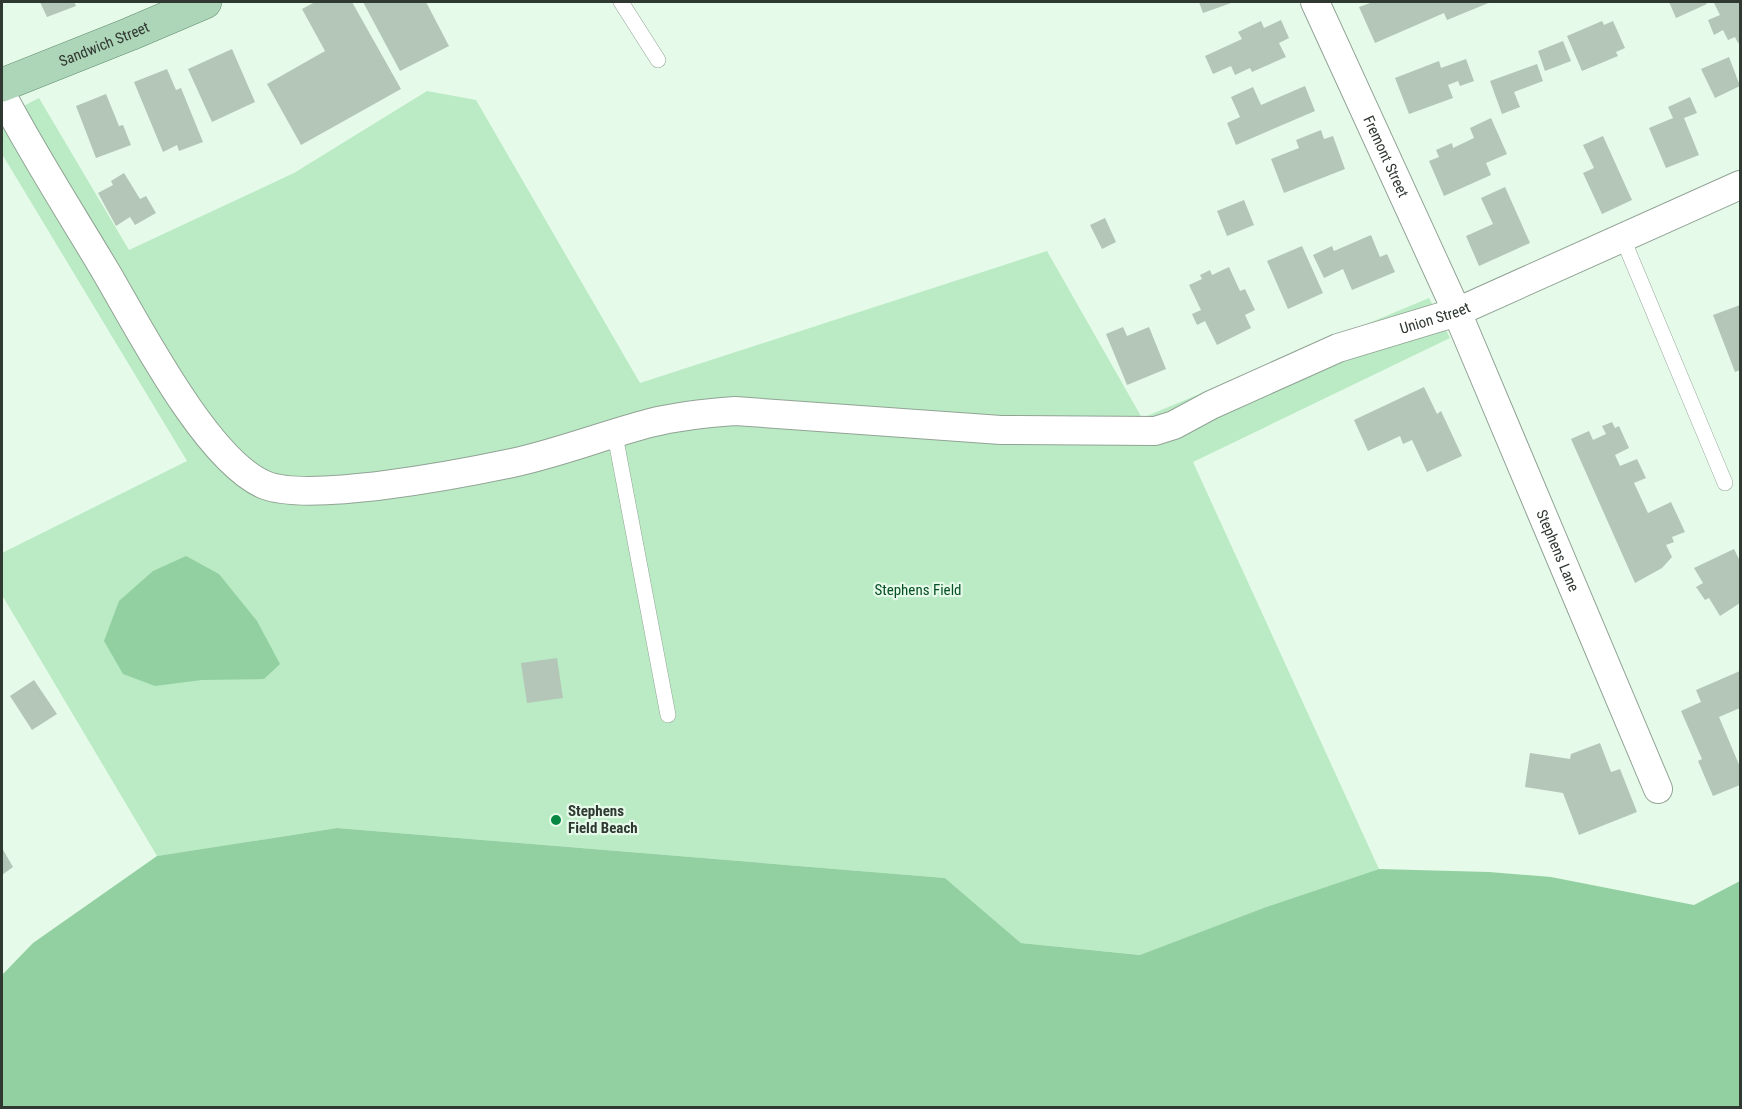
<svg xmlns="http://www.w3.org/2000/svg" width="1742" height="1109" font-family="'Roboto Condensed',sans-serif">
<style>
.green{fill:#baebc4}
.water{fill:#93d0a1}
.building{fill:#b3c6b7}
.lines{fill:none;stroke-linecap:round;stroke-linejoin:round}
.lane-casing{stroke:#91a395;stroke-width:16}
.street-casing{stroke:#91a395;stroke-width:30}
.primary-casing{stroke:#5e8c6a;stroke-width:34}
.lane{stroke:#fff;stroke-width:15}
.street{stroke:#fff;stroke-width:28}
.primary{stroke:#add5b8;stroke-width:33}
.poi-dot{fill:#088743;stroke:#e6faea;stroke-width:2}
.labels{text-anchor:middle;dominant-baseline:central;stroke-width:4.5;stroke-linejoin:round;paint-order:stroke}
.street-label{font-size:15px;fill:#303832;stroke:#e6faea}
.park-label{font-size:15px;fill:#065025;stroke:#e6faea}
.poi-label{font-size:15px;font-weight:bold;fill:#303832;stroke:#e6faea;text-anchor:start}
</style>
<rect width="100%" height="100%" fill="#e6faea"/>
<!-- green -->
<path class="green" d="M 427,91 L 476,100 L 640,383 L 1047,251 L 1142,418 L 1429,298 L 1450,338 L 1193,462 L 1379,869 L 1266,907 L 1141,955 L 1021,943 L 945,878 L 337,828 L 157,856 L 2,595 L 2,553 L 187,461 L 2,154 L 2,117 L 39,98 L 129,250 L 294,173 Z"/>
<!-- water -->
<path class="water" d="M 186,556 L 219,574 L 257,621 L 280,664 L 264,679 L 202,680 L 155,686 L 123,674 L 104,641 L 119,601 L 153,571 Z
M 337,828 L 945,878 L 1021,943 L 1140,955 L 1266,907 L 1379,869 L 1489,872 L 1551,877 L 1694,905 L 1740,881 L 1740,1107 L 2,1107 L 2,975 L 33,943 L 157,856 Z"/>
<!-- building -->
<path class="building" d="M 40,2 L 74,2 L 76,6 L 47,17 Z
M 315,2 L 352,2 L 401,89 L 301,145 L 267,84 L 325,51 L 302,9 Z
M 363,2 L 426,2 L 449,46 L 400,71 Z
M 1199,2 L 1234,2 L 1203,13 Z
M 1373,2 L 1491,2 L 1447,20 L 1444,13 L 1375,43 L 1359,7 Z
M 1669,2 L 1706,2 L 1707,4 L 1676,18 Z
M 1718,2 L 1740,2 L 1740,42 L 1738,43 L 1735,37 L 1728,40 L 1723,30 L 1714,35 L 1708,20 L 1720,15 L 1714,3 Z
M 1281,20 L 1289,38 L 1279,43 L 1286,57 L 1252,72 L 1250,68 L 1235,75 L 1231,66 L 1213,74 L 1205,56 L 1242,39 L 1238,32 L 1261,21 L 1264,28 Z
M 1602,21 L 1604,25 L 1613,21 L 1625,48 L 1616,52 L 1618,56 L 1582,71 L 1567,36 Z
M 1563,41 L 1571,61 L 1545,71 L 1538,51 Z
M 232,49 L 255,102 L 212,122 L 188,69 Z
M 1729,57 L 1740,86 L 1715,98 L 1701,69 Z
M 1466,59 L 1474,81 L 1460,86 L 1458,81 L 1448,85 L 1453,98 L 1409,114 L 1395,78 L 1439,61 L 1441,68 Z
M 1537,64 L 1543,81 L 1514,92 L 1520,107 L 1502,114 L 1490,81 Z
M 167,69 L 176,90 L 181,88 L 203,142 L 179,151 L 177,145 L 163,152 L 134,82 Z
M 1305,86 L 1315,111 L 1236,145 L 1227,123 L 1240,117 L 1231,97 L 1253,87 L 1261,105 Z
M 106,94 L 119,126 L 123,125 L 131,145 L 96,158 L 76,106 Z
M 1690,97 L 1697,113 L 1684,118 L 1699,155 L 1666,168 L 1649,128 L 1673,118 L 1668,107 Z
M 1491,118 L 1507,154 L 1486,163 L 1491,175 L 1444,196 L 1429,161 L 1439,157 L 1436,150 L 1452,143 L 1453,148 L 1474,138 L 1470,128 Z
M 1321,130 L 1324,139 L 1333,136 L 1345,169 L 1284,193 L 1271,159 L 1299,148 L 1296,140 Z
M 1603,136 L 1632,200 L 1602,214 L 1583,173 L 1594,168 L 1583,145 Z
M 124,173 L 140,199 L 146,196 L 156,213 L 135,225 L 130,217 L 116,226 L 98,193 L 113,185 L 111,181 Z
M 1505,187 L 1530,243 L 1479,266 L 1466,236 L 1493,224 L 1481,198 Z
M 1244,200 L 1254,225 L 1227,236 L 1217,211 Z
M 1105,218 L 1116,242 L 1102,249 L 1090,225 Z
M 1371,235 L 1380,257 L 1387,254 L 1395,272 L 1352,290 L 1343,269 L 1324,278 L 1313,255 L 1332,246 L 1334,251 Z
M 1302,246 L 1323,293 L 1288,309 L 1267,261 Z
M 1229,267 L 1240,291 L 1245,289 L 1255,310 L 1245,315 L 1251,328 L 1217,345 L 1205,321 L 1197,325 L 1192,314 L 1201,310 L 1189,285 L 1202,279 L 1200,275 L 1210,270 L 1212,275 Z
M 1740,305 L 1740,370 L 1735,372 L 1713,315 Z
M 1123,327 L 1127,336 L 1149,327 L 1166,369 L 1127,385 L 1106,334 Z
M 1424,387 L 1437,414 L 1441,411 L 1462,456 L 1427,472 L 1412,440 L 1403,444 L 1400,436 L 1368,451 L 1354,420 Z
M 1612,422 L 1615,428 L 1619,426 L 1629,448 L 1615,455 L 1620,466 L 1637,459 L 1646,478 L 1634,483 L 1648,513 L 1671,502 L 1685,532 L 1672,537 L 1674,542 L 1666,545 L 1672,557 L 1662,568 L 1635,583 L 1571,439 L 1589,431 L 1593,440 L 1606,434 L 1602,426 Z
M 1734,549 L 1740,561 L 1740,603 L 1720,616 L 1709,598 L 1705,600 L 1696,587 L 1703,583 L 1694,568 Z
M 557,658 L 563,698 L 527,703 L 521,663 Z
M 1740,671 L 1740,708 L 1719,717 L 1740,767 L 1740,785 L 1713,796 L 1698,761 L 1702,759 L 1681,711 L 1701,702 L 1696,690 Z
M 34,680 L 57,714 L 32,730 L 10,696 Z
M 1600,743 L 1611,772 L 1620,769 L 1637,812 L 1579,835 L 1563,793 L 1525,787 L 1530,753 L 1570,759 L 1571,754 Z
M 2,848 L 13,867 L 2,875 Z"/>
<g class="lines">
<!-- lane casing -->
<g class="lane-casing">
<path id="lane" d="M 621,2 L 658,60
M 1623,239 L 1725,483
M 615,435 L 668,715"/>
</g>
<!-- street casing -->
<g class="street-casing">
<g id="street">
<path id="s1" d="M 1315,2 L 1457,312 L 1658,789"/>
<path id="s2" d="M 2,95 C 34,156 71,213 106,272 C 139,328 207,461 265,485 C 310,503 460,474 512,463 C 559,453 604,435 650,423 C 678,416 707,413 735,411 L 1001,430 L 1155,431 L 1174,425 L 1211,405 L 1338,348 L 1457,312 L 1740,185"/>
</g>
</g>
<!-- primary casing -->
<g class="primary-casing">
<g id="primary">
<path id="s3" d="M 2,85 L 130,34 L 205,2"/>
</g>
</g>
<!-- lane -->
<use href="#lane" class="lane"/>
<!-- street -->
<use href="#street" class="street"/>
<!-- primary -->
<use href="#primary" class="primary"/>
</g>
<!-- markers -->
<circle class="poi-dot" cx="556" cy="820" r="6"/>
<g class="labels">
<!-- street labels -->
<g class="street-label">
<text stroke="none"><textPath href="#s3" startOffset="110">Sandwich Street</textPath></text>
<text stroke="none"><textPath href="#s1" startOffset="170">Fremont Street</textPath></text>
<text stroke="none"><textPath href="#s2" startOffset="1677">Union Street</textPath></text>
<text stroke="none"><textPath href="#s1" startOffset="600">Stephens Lane</textPath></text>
</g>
<!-- park labels -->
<g class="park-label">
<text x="918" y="590">Stephens Field</text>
</g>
<!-- poi labels -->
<g class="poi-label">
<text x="568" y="811">Stephens<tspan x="568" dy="17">Field Beach</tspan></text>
</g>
</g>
<!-- border -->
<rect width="1742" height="1109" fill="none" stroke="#303832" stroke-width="6"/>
</svg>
